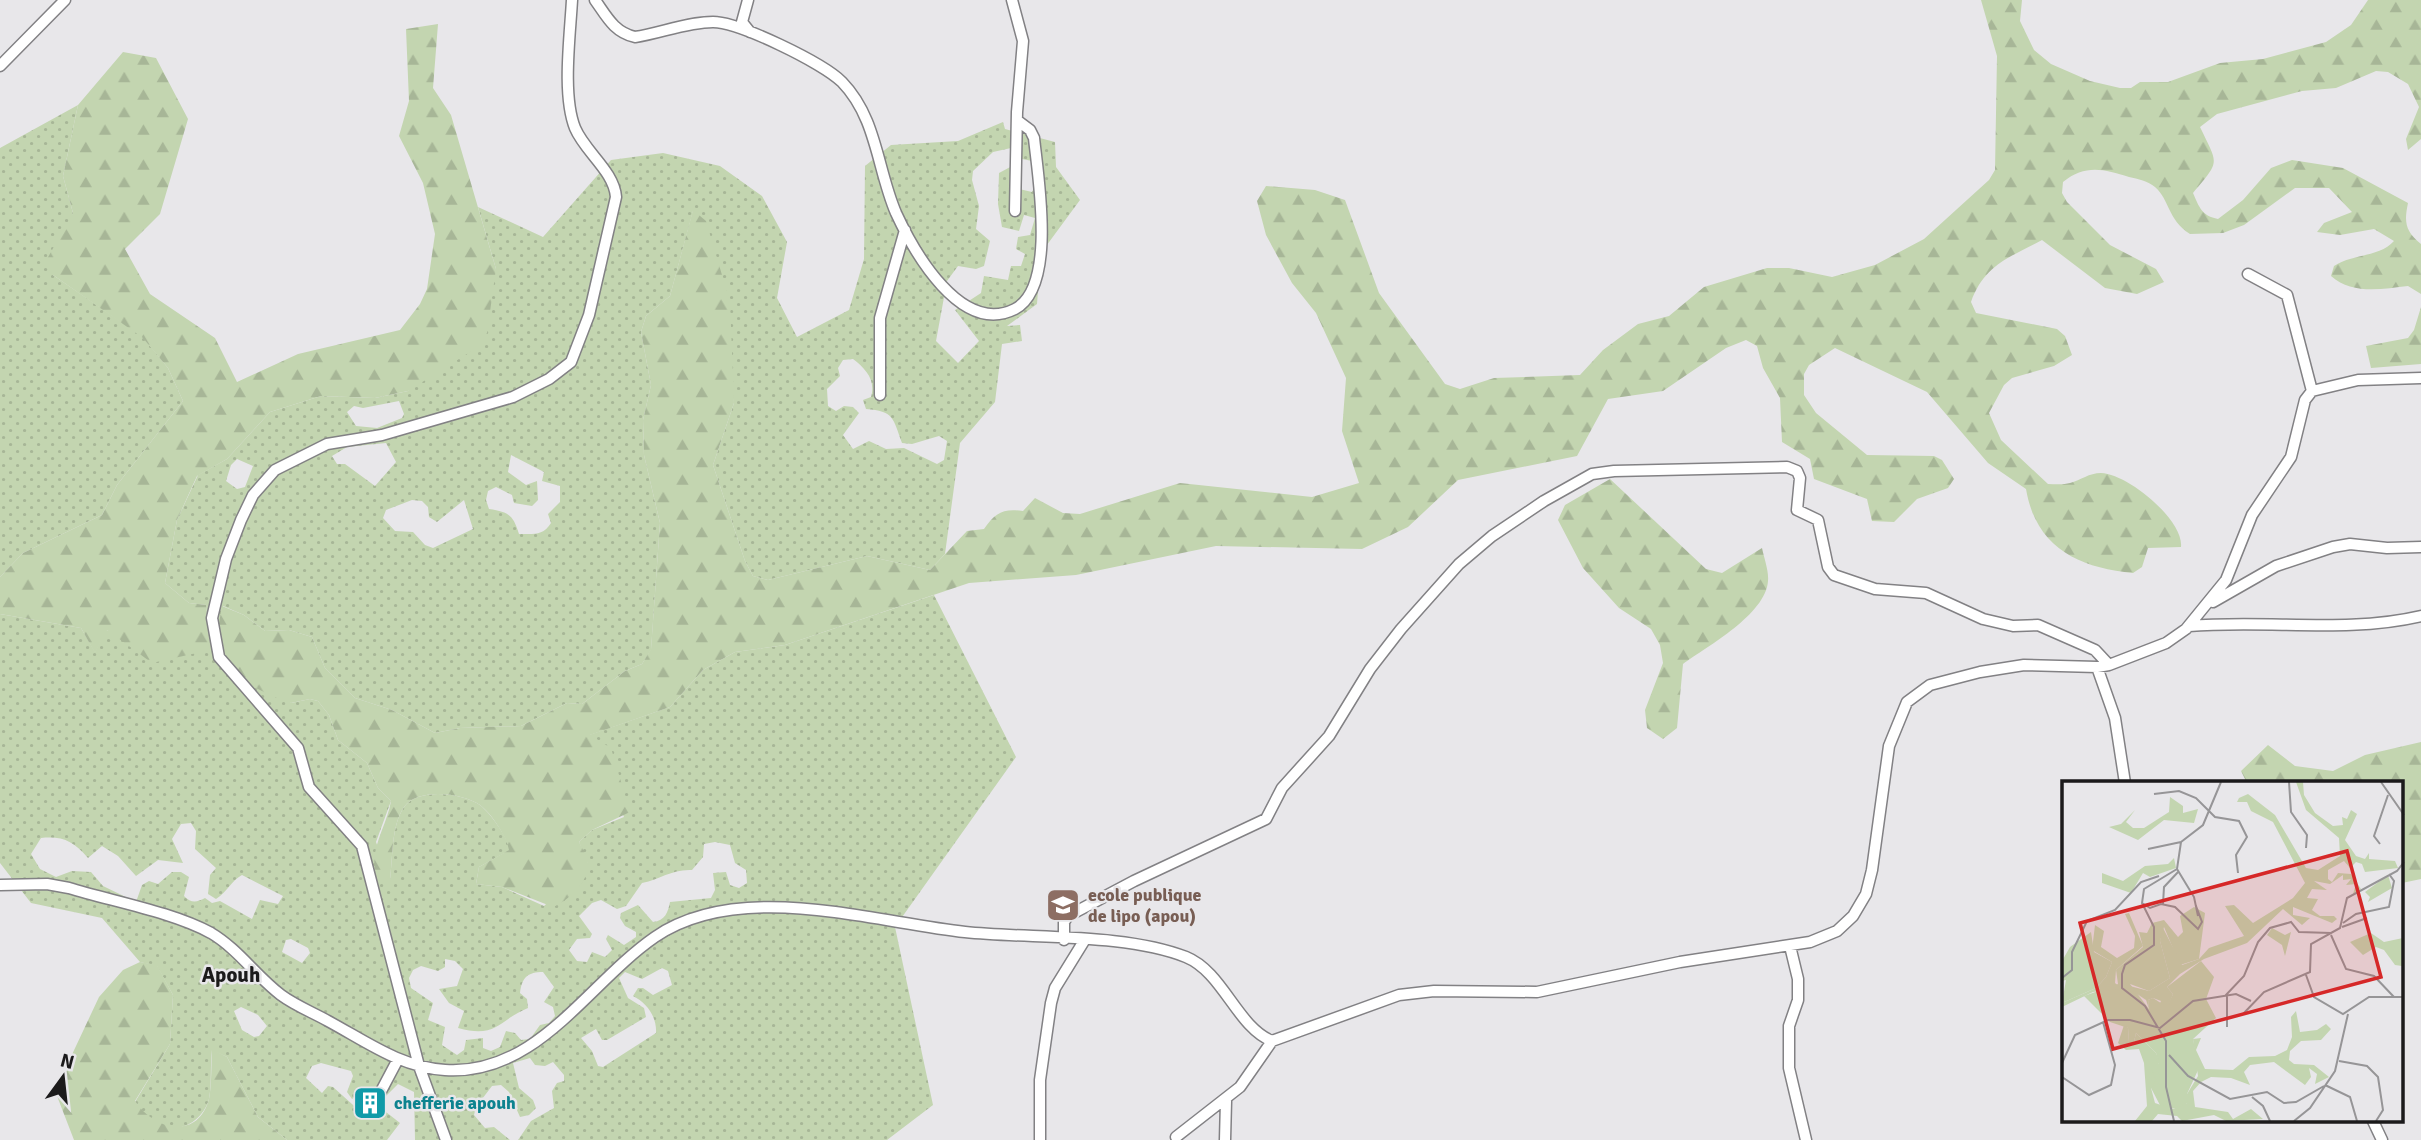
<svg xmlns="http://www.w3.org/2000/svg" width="2421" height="1140" font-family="Signika,sans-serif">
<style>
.grass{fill:url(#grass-dots);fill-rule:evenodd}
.forest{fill:url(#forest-firs)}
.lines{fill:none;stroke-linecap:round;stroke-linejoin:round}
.minor-casing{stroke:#828184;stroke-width:13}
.minor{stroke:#fff;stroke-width:10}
.labels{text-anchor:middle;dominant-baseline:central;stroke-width:5;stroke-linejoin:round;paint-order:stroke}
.education-label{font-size:18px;font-weight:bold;fill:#785e54;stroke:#e8e7ea;text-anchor:start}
.culture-label{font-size:18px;font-weight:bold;fill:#0d838f;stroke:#e8e7ea;text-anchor:start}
.quarter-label{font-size:21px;font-weight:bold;fill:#1b1a1b;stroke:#e8e7ea}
.inset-road{fill:none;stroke:#969597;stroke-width:2}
.view{fill:#d62828;fill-opacity:0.15;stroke:#d62828;stroke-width:3.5}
.inset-edge{fill:none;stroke:#1b1a1b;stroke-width:3.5}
</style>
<defs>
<pattern id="grass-dots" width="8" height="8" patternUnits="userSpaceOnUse" patternTransform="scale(1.75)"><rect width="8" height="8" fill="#c3d5b0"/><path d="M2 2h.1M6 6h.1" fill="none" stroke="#a7b697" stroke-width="1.8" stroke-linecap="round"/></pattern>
<pattern id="forest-firs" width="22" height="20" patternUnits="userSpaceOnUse" patternTransform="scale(1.75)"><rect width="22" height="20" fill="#c3d5b0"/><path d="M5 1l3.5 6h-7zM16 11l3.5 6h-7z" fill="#a7b697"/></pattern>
</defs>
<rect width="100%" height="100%" fill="#e8e7ea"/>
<!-- grass -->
<path class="grass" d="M 78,105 L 63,176 L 73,213 L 53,275 L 143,337 L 168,368 L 183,401 L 117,485 L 102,515 L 23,553 L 0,577 L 0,148 Z
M 1003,122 L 1005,129 L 1055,142 L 1056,167 L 1080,200 L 1041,253 L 1037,304 L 1007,326 L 1020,325 L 1022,341 L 1002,344 L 995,402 L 960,443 L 945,554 L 930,570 L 867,556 L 768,580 L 753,576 L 745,561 L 713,465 L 734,403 L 693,211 L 670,296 L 646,316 L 641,332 L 651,385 L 643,420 L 644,455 L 660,523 L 651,650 L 642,664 L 625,671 L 582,704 L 567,703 L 521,726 L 460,728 L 435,733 L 392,710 L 355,698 L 325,668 L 312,637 L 289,630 L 265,631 L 244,615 L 223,606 L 218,629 L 291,703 L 310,699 L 318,701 L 329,715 L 338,740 L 367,763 L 378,788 L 391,801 L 376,842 L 390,880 C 393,857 391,826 404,807 C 418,787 463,793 480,805 C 491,814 507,836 510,850 L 479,867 L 476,884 L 502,887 L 544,906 L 588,864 L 579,842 L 592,830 L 624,817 L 589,735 L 670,707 L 703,670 L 735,652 L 785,645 L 934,595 L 1016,757 L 895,927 L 933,1105 L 887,1140 L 518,1140 L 531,1121 L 554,1108 L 552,1091 L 557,1083 L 564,1081 L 564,1075 L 553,1062 L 545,1066 L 535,1065 L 530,1058 L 513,1063 L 519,1088 L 533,1100 L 536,1108 L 529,1115 L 520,1117 L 509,1092 L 501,1085 L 492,1086 L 476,1107 L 474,1115 L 485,1128 L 494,1127 L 510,1140 L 415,1140 L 414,1092 L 398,1084 L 385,1097 L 366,1090 L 352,1099 L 347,1092 L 353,1076 L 351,1071 L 321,1063 L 312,1066 L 306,1078 L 322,1093 L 328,1086 L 333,1087 L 362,1113 L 375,1117 L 386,1112 L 400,1123 L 387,1140 L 287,1140 L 258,1117 L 227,1057 L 212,1050 C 210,1065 212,1083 209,1099 C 203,1121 179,1135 158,1125 C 148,1120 141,1110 135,1102 L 170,1044 L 173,995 L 157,966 L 140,962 L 102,918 L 31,903 L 0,863 L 0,614 L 81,628 L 95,652 L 106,630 L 209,649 L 206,605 L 189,603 L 165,583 L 177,520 L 198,475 L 227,459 L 270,412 L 321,396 L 375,398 L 408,391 L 496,269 L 478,207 L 543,237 L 611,160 L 663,153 L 720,166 L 762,196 L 787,242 L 777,298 L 797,337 L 849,310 L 864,259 L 865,166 L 891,145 L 958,141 ZM 1011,148 L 1013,157 L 1032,161 L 1034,188 L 1032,192 L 1015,188 L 1014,165 L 999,173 L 998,204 L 1002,227 L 1019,231 L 1024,215 L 1035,218 L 1030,235 L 1018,237 L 1016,249 L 1025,254 L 1021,266 L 1011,266 L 1008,280 L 984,276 L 981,293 L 955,310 L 979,341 L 958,363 L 936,341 L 947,281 L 958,266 L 976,269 L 984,266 L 990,241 L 976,229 L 979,206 L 972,180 L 973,171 L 993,152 ZM 853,359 C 866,369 876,380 871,397 L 863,400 L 866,409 C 894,411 893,418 902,443 L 912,444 L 939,436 L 947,441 L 944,460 L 937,464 L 904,448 L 886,449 L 869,441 L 853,449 L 843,435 L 859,413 L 853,407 L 844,406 L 836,411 L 828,406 L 827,389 L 840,376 L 838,368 L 843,360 ZM 399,401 L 404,414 L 402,418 L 377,428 L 356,426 L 347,412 L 354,406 L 363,408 ZM 386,443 L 396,462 L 375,486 L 345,464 L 337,464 L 332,456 L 347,447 ZM 511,455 L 544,472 L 542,481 L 560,486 L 560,502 L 548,514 L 551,523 C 543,536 533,534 519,534 C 513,515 509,512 489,509 L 486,500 L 488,491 L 496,487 L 512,495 L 514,503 L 532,506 L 538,500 L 537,481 L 526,485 L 508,472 ZM 237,459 L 253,466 L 245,487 L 237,489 L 226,481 L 231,465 ZM 412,500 L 422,501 L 428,507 L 429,517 L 437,522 L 464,500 L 473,529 L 433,548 L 425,545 L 413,532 L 395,531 L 383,518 L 386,510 ZM 191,823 L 196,831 L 195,849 L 216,868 L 210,875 L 208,894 L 216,899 C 227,892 231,881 242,875 L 283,896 L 278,904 L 260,900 L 252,919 L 220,901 L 212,903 L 205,898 C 196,903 191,903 184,896 L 189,877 L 181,872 L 172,872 L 158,884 L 149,881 L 142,885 L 136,902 L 103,886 L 91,872 L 72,871 L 56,877 L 40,869 L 31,854 L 41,838 C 63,836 73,841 88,858 L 102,846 L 118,856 L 136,876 L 158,860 L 183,863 L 172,839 L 181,824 ZM 715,842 L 730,845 L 735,863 L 746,870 L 747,883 L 739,888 L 730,885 L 726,872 L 713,873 L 715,890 L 711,898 L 670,902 C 668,912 665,921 653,922 L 638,905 L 621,913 L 620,918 L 625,926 L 636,932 L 636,937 L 624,945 L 608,935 L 606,939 L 612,950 L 605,957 L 592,952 L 587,962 L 577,961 L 569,950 L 577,939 L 590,938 L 592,934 L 579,916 L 592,903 L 601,900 L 617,909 L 626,906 L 642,883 C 661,879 672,869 692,870 L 703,857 L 704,844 ZM 291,939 L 308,948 L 310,953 L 302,963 L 282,952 L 286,940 ZM 445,959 L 455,961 L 463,969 L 457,986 L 439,989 L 449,1003 L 464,1011 L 458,1028 C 497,1039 498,1020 528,1008 L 527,999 L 520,993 C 522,977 528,972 543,972 L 554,987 L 544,1002 L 553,1007 L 555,1016 L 549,1023 L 540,1025 L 530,1039 L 521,1040 L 515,1033 L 506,1031 L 500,1047 L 491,1051 L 483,1048 L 483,1038 L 466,1040 L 464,1050 L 457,1055 L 442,1045 L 445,1027 L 428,1020 L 433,1003 L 411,988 L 409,978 L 413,970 L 421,966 L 438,971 L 445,967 ZM 662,968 L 668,971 L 672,985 L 653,995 L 643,988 L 638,988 L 633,996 C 647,1003 657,1017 656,1033 L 603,1067 L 598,1066 L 592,1051 L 581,1038 L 596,1029 L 602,1040 L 607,1040 L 646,1017 L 644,1008 L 628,998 L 619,978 L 625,972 L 642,979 ZM 241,1007 L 258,1015 L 267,1026 L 259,1036 L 254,1037 L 242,1030 L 234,1011 Z"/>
<!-- forest -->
<path class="forest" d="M 1981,0 L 2022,0 L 2020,21 L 2034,50 L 2051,64 L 2090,81 L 2120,88 L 2131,88 L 2140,82 L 2168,82 L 2220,63 L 2263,59 L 2326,42 L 2351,25 L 2368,0 L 2421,0 L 2421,139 L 2408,150 L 2406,139 L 2419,107 L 2408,84 L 2388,72 L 2376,71 L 2336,88 L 2302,91 L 2217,114 L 2200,127 C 2218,165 2221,160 2193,193 C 2199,207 2202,216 2218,219 L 2243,200 L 2271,168 L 2292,160 L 2343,168 L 2408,203 C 2404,222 2405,231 2421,244 L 2421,294 L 2408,286 C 2382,289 2352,295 2331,276 L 2334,266 C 2352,254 2380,257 2394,241 L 2374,229 L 2340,235 L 2317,232 L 2324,223 L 2352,212 L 2329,188 L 2295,188 L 2244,225 L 2223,233 L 2190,234 C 2167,219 2170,200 2155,187 C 2148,181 2138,179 2129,177 C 2104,169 2085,164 2063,182 L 2062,193 L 2067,202 L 2110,245 L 2156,269 L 2164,282 L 2137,294 L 2105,288 L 2042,240 C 2010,257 1984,265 1971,302 L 1976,313 L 2057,329 L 2065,336 L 2072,355 L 2054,366 L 2012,378 L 2004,385 L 1989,413 L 2001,440 L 2048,484 C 2055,484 2063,485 2070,483 C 2081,480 2089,473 2101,473 C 2128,474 2184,520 2181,547 L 2148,548 L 2142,567 L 2133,573 C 2079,568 2036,548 2026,489 L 1988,463 L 1927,392 L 1835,348 L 1809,365 L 1804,374 L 1804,395 L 1816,413 L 1867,455 L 1934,456 L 1942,460 L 1954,479 L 1948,488 L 1917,499 L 1894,522 L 1872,521 L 1867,499 L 1814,479 L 1810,459 L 1782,442 L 1780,398 L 1763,368 L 1757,346 L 1746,340 L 1726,348 L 1663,391 L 1608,399 L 1577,456 L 1458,480 L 1408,527 L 1362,549 L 1216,546 L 1076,575 L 969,583 L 785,645 L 735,652 L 703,670 L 670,707 L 590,735 L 611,748 L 630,812 L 592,830 L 579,842 C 582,848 587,856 588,863 C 590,881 568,901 553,907 L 502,887 L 476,884 L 479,867 L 509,850 C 507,837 491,813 480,805 C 463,793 418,787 404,807 C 391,826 393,857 390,880 L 382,884 C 362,858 387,828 391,801 L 378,788 L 367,763 L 338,740 L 329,715 L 318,701 L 310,699 L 291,703 L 274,697 L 250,685 L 233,666 L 222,648 L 218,629 L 222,606 L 244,615 L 265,631 L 289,630 L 312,637 L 325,668 L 355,698 L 392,710 L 435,733 L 460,728 L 521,726 L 567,703 L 582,704 L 625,671 L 642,664 L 651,649 L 660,523 L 644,455 L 643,420 L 651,385 L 641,332 L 646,316 L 670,296 L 693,210 L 706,221 L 730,302 L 734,403 L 713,465 L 745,561 L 753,576 L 768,580 L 867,556 L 930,570 L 967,531 L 984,529 C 995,513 1003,508 1023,511 L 1035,498 L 1063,513 L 1080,514 L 1180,483 L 1312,497 L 1359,483 L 1342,431 L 1346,378 L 1316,313 L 1292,283 L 1266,235 L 1257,201 L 1266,186 L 1315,190 L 1345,200 L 1379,293 L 1445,384 L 1460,389 L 1494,378 L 1580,375 L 1603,350 L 1638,324 L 1669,316 L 1704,287 L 1767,268 L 1789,268 L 1832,277 L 1875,265 L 1924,239 L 1989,180 L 1995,170 L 1997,56 Z
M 438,24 L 433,88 L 451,115 L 496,269 L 487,333 L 478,347 L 408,391 L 375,398 L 321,396 L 270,412 L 227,459 L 197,476 L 177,520 L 165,583 L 189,603 L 206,605 L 210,650 L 152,663 L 107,630 L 95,653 L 81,628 L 0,614 L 0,577 L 23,553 L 102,515 L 117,485 L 183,401 L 168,368 L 143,338 L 53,275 L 47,259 L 73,213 L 63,176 L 78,105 L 123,52 L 156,58 L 188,119 L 160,214 L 125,249 L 150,294 L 215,338 L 237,382 L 298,354 L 400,330 L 420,304 L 427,289 L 435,234 L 423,183 L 399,136 L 409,101 L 406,29 Z
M 2421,307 L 2421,364 L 2371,368 L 2366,346 L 2408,338 L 2414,330 Z
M 1610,479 L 1706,569 L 1722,573 L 1762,548 C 1764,558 1769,571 1768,581 C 1766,614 1708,646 1683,664 L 1677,728 L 1663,739 L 1647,728 L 1645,710 L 1663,663 L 1660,645 L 1651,629 L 1619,608 L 1583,568 L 1558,520 L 1565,505 Z
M 2421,742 L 2421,879 L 2402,883 L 2402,783 L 2247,783 L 2241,771 L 2268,745 L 2295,766 L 2333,771 L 2365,755 Z
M 140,962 L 157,965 L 173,995 L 170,1044 L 135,1101 C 155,1131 198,1140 209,1099 C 212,1083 211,1065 212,1049 L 227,1057 L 258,1117 L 287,1140 L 74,1140 L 57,1096 L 61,1078 L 99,997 L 123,970 Z"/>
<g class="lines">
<!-- minor casing -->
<g class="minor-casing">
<path id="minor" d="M 595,0 C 607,17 614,32 635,37 C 661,33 687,22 713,22 C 739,22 823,63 842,82 C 877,118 877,169 896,213 C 914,252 961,336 1015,309 C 1057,287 1038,177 1034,138 L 1030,130 L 1018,121
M 748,0 L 742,22 L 750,32
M 1012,0 L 1023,41 L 1017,112 L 1015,211
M 0,66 L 65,0
M 2248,274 L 2287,295 L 2312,391
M 880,395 L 880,318 L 905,230
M 2213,602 L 2276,566 L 2333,547 L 2350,544 L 2387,548 L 2421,547
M 2189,626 C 2267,619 2344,634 2421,616
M 2097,667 L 2115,718 L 2125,783
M 0,885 L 47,884 L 69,888 C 111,901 173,912 211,933 C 238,949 256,976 281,995 C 296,1006 312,1012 328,1021 C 367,1042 400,1067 445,1070 C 537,1076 587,984 655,937 C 740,879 872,922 965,932 C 1032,939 1125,933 1186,957 C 1223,972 1237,1027 1272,1041 L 1399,995 L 1434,991 L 1537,992 L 1680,962 L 1810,942 L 1837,931 L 1853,916 L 1866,894 L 1872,870 L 1889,746 L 1907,702 L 1930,685 L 1980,672 L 2024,665 L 2097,667 L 2109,665 L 2166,643 L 2186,629 L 2226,580 L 2252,515 L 2291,457 L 2305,400 L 2312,391 L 2358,380 L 2421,378
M 1064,940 L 1064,922 L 1068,916 L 1134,881 L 1266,819 L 1282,788 L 1329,736 L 1370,669 L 1401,629 L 1459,564 L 1492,536 L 1544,501 L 1592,474 L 1614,471 L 1787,467 L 1797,471 L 1800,478 L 1797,510 L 1818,520 L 1828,567 L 1834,575 L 1875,589 L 1926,593 L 1983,619 L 2013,626 L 2038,625 L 2095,650 L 2109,665
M 1790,946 L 1798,979 L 1798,1000 L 1789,1026 L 1789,1068 L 1806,1140
M 379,1095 L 397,1061
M 2373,1121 L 2382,1140
M 1176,1137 L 1240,1087 L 1272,1041
M 446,1140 L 419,1066 L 362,846 L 309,787 L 298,748 L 219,657 L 212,618 L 226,559 L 241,520 L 253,495 L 275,470 L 327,444 L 382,435 L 513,397 L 549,379 L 571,362 L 589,315 L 616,197 C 614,171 585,152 575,128 C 562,95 570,37 572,0
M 1040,1140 L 1040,1080 L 1051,1003 L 1055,988 L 1084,941
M 1225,1140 L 1226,1101"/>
</g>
<!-- minor -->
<use href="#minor" class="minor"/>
</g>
<!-- icons -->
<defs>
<g id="school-square" transform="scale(1.75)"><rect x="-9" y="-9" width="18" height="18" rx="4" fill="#8d6e63" stroke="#e8e7ea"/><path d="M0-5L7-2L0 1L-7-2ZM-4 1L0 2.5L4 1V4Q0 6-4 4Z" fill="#fff"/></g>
<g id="building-square" transform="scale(1.75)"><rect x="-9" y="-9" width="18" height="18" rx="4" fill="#0f9aa8" stroke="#e8e7ea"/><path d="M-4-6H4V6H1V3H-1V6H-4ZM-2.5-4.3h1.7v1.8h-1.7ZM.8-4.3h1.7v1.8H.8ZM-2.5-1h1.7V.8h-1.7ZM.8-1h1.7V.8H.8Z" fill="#fff"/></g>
</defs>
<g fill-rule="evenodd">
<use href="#school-square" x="1063" y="905"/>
<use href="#building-square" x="370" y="1103"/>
</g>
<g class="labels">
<!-- education labels -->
<g class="education-label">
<text x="1088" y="895">ecole publique<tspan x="1088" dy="21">de lipo (apou)</tspan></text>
</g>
<!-- culture labels -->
<g class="culture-label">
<text x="394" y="1103">chefferie apouh</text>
</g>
<!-- quarter labels -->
<g class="quarter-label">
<text x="231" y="975">Apouh</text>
</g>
</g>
<!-- overview -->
<g transform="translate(2062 781)">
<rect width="341" height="341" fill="#e8e7ea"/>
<path d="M 132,126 L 143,132 L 137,178 L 118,184 L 102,146 L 98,160 L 108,197 L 87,210 L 68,203 L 87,228 L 86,219 L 91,217 L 105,226 L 111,213 L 105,206 L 139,180 L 152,196 L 144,218 L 154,237 L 131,258 L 137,287 L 125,313 L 125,322 L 119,327 L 100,328 L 89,307 L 90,285 L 97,282 L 94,272 L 74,252 L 72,261 L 67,261 L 66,247 L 48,241 L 22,215 L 56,203 L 54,189 L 81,166 L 77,151 L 85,152 L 90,142 L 102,139 L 116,156 L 121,151 L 118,135 ZM 29,151 L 32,171 L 50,181 L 44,196 L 34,207 L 0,222 L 4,199 L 0,200 L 0,180 L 8,166 Z" fill="#c3d5b0"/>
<path d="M 234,1 L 241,1 L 242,14 L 253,32 L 271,45 L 281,44 L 280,36 L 285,38 L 289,29 L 295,33 L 283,59 L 294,75 L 303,78 L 307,72 L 307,78 L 333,80 L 336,87 L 303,91 L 300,83 L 294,81 L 288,87 L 282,80 L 266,89 L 266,98 L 270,101 L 276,92 L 289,93 L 299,108 L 291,113 L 294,103 L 284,104 L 289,98 L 281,99 L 281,94 L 268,103 L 252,100 L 265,109 L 250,108 L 245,117 L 256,118 L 250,129 L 258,135 L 272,135 L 275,138 L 270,142 L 231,126 L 231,134 L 248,137 L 240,144 L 221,128 L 185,162 L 142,178 L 118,193 L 105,206 L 111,213 L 106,226 L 96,226 L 99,220 L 91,217 L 86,219 L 87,228 L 84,219 L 60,203 L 87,210 L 108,197 L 98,160 L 100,145 L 120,184 L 137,178 L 147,167 L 182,155 L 163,125 L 172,124 L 191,142 L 231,117 L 243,102 L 211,41 L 189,30 L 185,21 L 175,21 L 177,17 L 186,13 L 213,34 L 244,87 L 256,89 L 278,75 L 277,57 L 244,29 ZM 108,16 L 121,25 L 121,32 L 136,28 L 132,42 L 102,39 L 76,59 L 47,46 L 59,43 L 73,29 L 64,41 L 71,47 L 82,47 L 107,31 ZM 112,77 L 114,87 L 88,96 L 81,92 L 69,112 L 40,102 L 40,92 L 61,100 L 83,85 L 106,83 ZM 326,94 L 330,107 L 306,121 L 308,116 L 303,111 ZM 67,132 L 81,165 L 54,189 L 53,202 L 60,208 L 31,211 L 0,226 L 0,222 L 34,207 L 44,196 L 50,181 L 30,169 L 33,144 L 42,150 L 39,166 L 55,177 L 72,167 L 73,155 L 63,133 ZM 210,147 L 223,154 L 229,151 L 223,175 L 220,164 L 205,154 ZM 309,152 L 322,161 L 341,157 L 340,185 L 333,184 L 322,169 L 314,166 L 301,174 L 288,161 ZM 234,230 L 238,251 L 255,249 L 264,243 L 269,248 L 259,259 L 239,260 L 228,270 L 227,279 L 232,283 L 252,284 L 267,296 L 253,303 L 255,293 L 247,287 L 249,296 L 243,304 L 212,281 L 188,284 L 182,291 L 188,304 L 169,297 L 149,296 L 139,301 L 131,310 L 133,326 L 166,331 L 171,338 L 189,328 L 201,338 L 164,340 L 152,334 L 120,340 L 115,335 L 96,333 L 90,340 L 73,340 L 85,325 L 82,282 L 77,268 L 64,269 L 56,262 L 62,244 L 66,247 L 67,261 L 72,261 L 74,252 L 94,272 L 98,281 L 90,289 L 94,299 L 89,307 L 93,322 L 111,328 L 125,322 L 125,313 L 136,295 L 131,258 L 139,257 L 134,269 L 143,288 L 171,289 L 187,276 L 213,275 L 225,269 L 230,256 L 229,236 Z" fill="#c3d5b0"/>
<path class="inset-road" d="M 227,1 L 229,31 L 245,54 L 244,67M 319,1 L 342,34M 92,13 L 117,10 L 134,17 L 153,36 L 177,40 L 185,56 L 174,74 L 176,92M 318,63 L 312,55 L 326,14M 86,68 L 119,61M 115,88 L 132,116 L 136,135M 80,122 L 88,127 L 99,123 L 113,126 L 136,148 L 140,141 L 134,125M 101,123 L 102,106 L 117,90M 281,142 L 294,133 L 327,126 L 332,100 L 327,93M 280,146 L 305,137M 269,154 L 284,188 L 312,195 L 332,216M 244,194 L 252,216 L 281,233 L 307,216 L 342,216M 0,197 L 10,189 L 10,171 L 25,140 L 53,129 L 79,101 L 97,95M 163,215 L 182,195 L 196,161 L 208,147 L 229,141 L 237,151 L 269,152M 181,233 L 202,211 L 248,191 L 249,163 L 278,147 L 285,117 L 335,90 L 342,81M 165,246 L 165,214M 107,274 L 126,295 L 168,318 L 205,311 L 222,322 L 234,321 L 262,305M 277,280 L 305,285 L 316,296 L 321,329 L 314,340M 0,282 L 13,254 L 46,239 L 68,239 L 98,247 L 131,220 L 174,213 L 189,220M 0,296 L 27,314 L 49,304 L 53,284 L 41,241M 263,304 L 288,316 L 295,340M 190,316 L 201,325 L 208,340M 112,340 L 104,306 L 104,260 L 83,225 L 60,207 L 60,193 L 63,184 L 92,164 L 92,146 L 80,122 L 82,108 L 115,88 L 119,61 L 141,44 L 159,1M 232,340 L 248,327 L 273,290 L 286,233"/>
<path class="view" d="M 285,70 L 319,196 L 51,268 L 18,142 Z"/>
<rect width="341" height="341" class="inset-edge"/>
</g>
<!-- north arrow -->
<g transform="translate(63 1077) rotate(15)" stroke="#e8e7ea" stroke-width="5" paint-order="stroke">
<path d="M0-5L12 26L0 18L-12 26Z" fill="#1b1a1b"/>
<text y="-10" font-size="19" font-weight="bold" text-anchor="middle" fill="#1b1a1b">N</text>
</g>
</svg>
